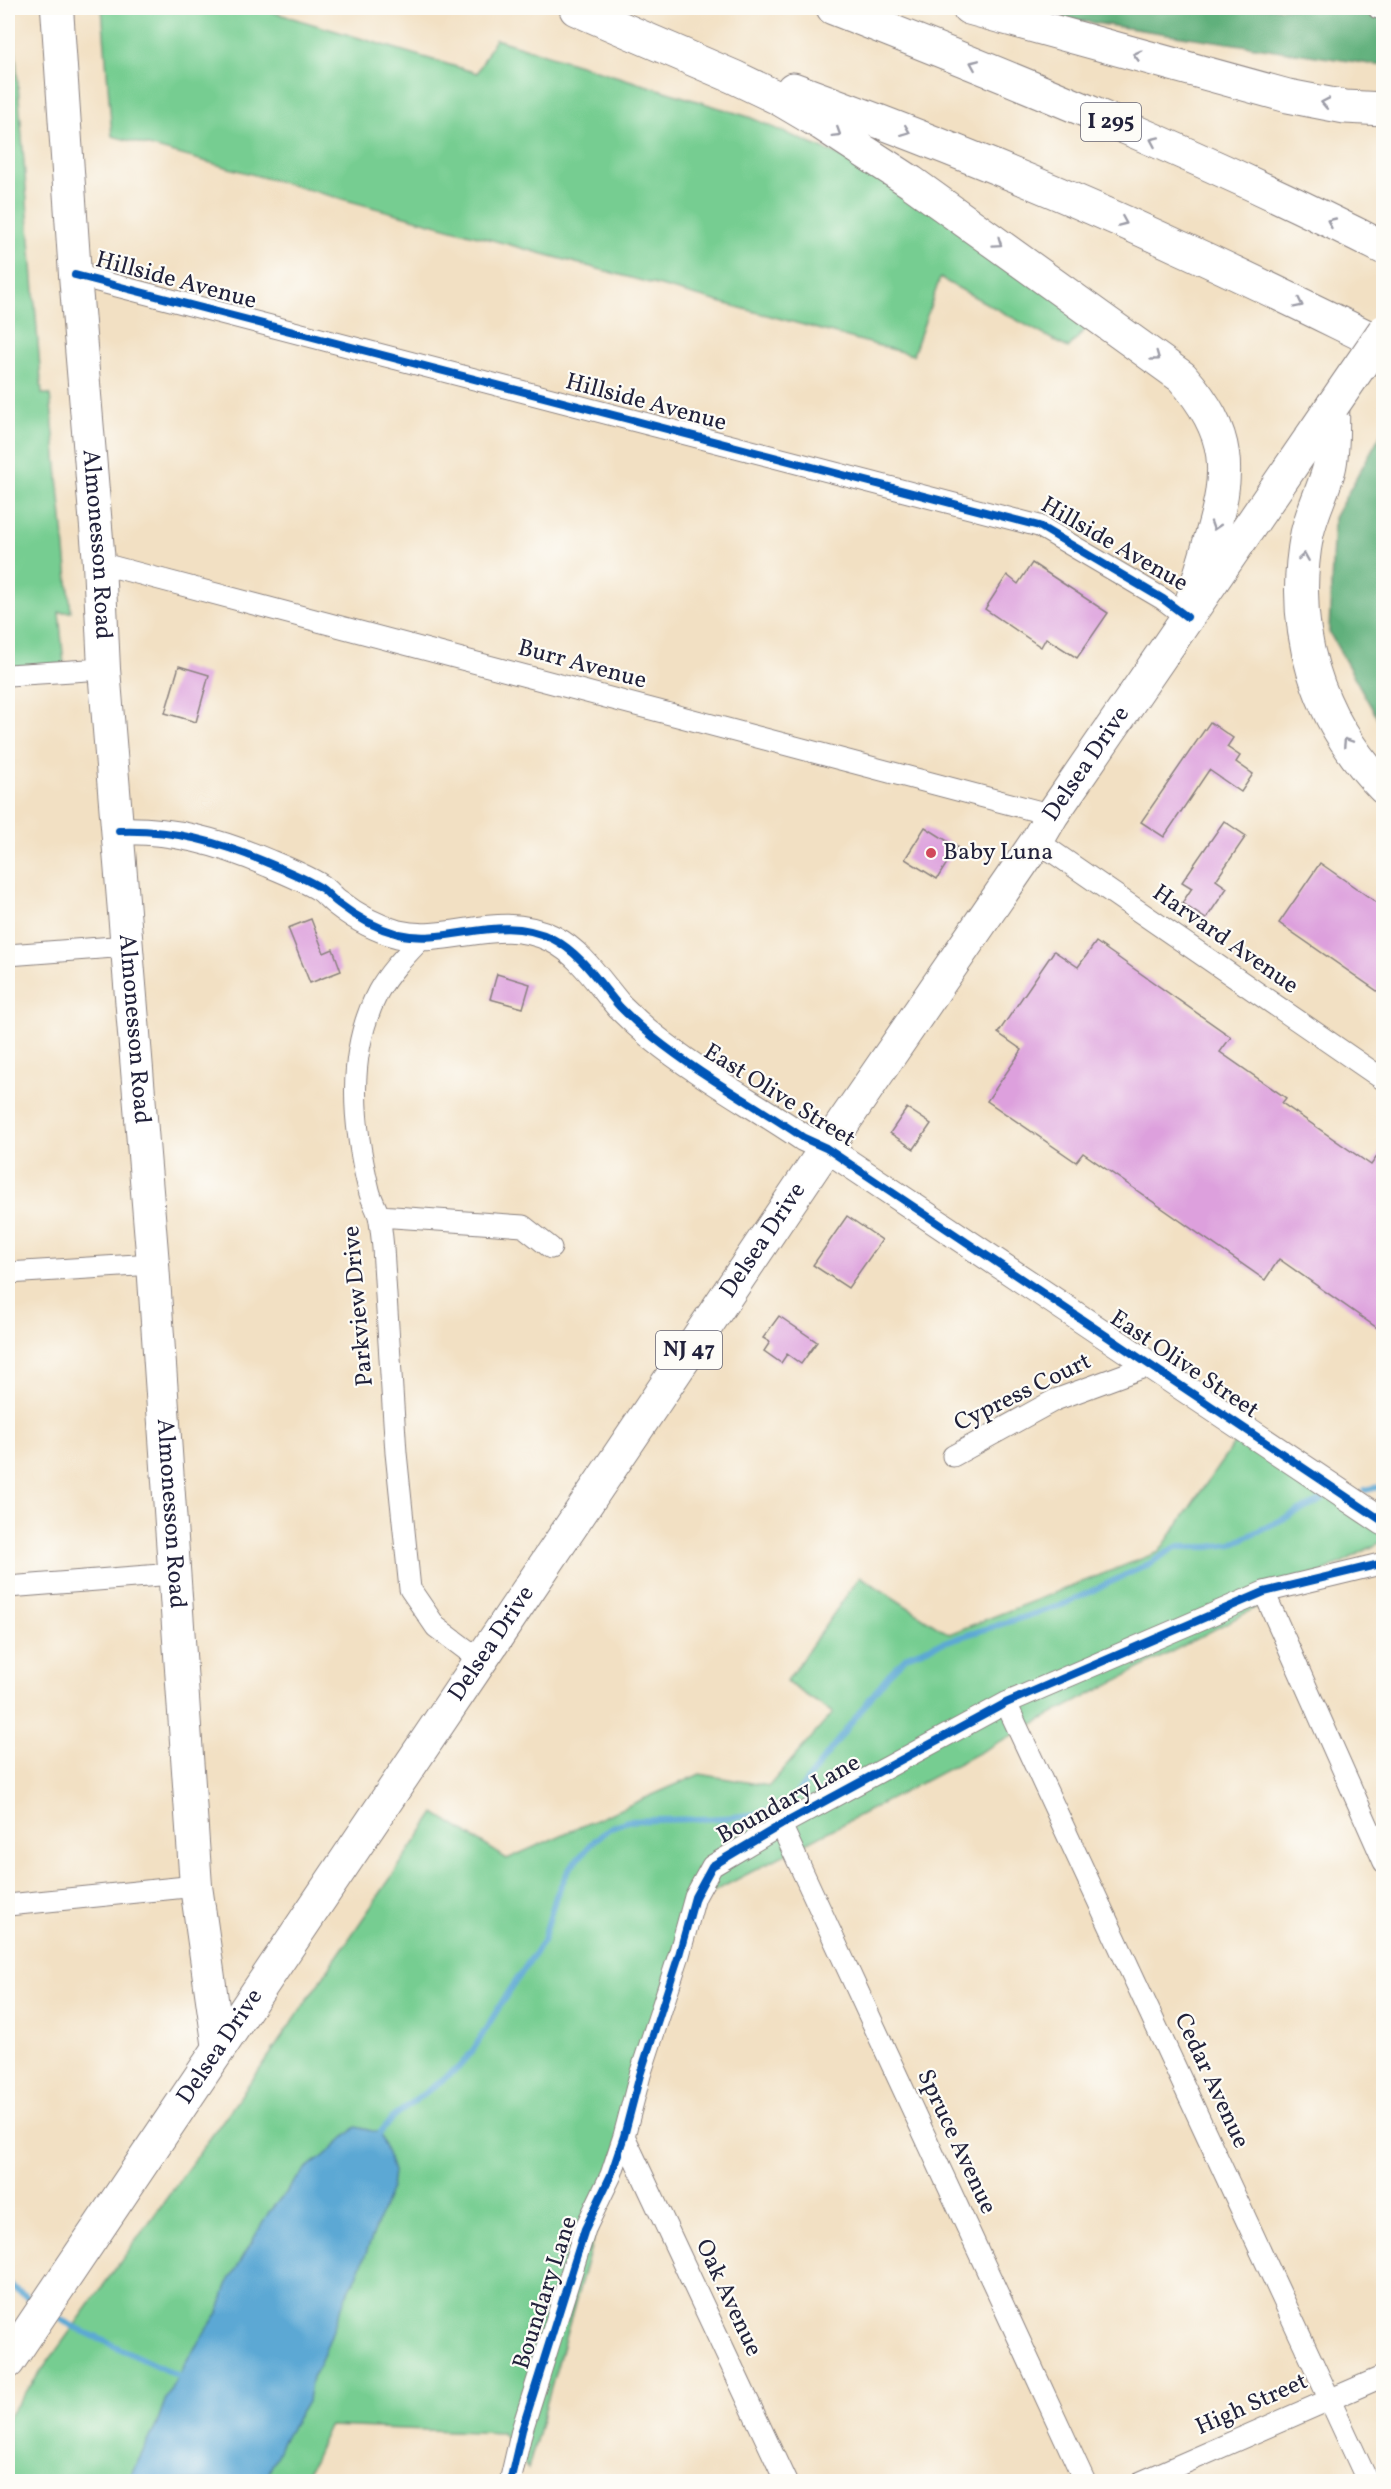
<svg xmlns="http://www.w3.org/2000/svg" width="1391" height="2489" font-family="Vollkorn,serif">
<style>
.green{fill:#76cd91;stroke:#4c7866;stroke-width:1.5}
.forest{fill:#60b07b;stroke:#41695b;stroke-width:1.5}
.water{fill:#5ca8d4;stroke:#3f6588;stroke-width:1.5}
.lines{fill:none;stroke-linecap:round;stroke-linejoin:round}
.stream{stroke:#5ca8d4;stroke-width:6}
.building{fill:#dda0dd}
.minor-casing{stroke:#8a817f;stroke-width:23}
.tertiary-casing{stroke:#8a817f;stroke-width:29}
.secondary-casing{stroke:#8a817f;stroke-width:34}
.primary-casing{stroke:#8a817f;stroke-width:35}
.motorway-casing{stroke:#8a817f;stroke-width:35}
.minor{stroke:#fff;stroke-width:21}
.tertiary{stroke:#fff;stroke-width:27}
.secondary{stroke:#fff;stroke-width:32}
.primary{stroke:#fff;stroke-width:33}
.motorway{stroke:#fff;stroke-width:33}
.primary-bridge-casing{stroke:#8a817f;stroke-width:35;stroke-linecap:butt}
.primary-bridge{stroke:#fff;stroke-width:33}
.cycleway-casing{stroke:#fdfcf7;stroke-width:11}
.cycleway{stroke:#0057b8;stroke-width:8}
.oneway{stroke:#9c9ca7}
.poi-dot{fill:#d1495b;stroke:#fdfcf7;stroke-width:2}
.labels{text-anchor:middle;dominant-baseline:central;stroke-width:4.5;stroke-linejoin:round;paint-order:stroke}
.shield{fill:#fdfcf7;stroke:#646373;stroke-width:1.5}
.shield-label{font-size:22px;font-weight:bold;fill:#22223b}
.street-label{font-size:24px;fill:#22223b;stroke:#fdfcf7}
.poi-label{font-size:24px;fill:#22223b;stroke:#fdfcf7;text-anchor:start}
</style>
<rect width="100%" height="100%" fill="#fdfcf7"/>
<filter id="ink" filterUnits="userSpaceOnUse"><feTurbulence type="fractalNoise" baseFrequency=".0167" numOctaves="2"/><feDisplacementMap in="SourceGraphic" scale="12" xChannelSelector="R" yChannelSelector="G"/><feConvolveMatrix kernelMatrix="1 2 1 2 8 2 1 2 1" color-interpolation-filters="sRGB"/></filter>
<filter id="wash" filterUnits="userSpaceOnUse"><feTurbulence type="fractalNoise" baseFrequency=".008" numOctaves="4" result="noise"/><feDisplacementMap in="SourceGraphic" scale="24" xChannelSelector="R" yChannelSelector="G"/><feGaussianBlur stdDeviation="1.35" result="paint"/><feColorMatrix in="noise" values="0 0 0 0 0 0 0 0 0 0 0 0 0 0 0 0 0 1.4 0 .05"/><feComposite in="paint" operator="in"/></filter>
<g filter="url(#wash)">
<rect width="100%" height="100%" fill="#f2e0c3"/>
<!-- green -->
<path class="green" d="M 8,8 L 12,8 L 42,394 L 50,394 L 71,612 L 59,612 L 64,664 L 8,667 Z
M 102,8 L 259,8 L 477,73 L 495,39 L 749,117 L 900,182 L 1097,317 L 1068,348 L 940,278 L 913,355 L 112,136 Z
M 1242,1432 L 1383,1530 L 1383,1541 L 688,1905 L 528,2469 L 502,2433 L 329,2426 L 304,2481 L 8,2482 L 8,2417 L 258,2072 L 435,1813 L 507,1859 L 700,1774 L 769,1786 L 833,1713 L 786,1682 L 860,1576 L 949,1634 L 1159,1552 Z"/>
<!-- forest -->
<path class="forest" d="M 1029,8 L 1336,8 L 1353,10 L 1354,8 L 1383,8 L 1383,66 L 1067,19 Z
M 1383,430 L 1383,728 L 1329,632 L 1334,518 Z"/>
<!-- water -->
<path class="water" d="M 356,2127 L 380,2133 L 393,2171 L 391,2188 L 358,2274 L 345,2298 L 320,2364 L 312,2377 L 308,2400 L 281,2445 L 265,2481 L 128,2481 L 156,2426 L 166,2398 L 185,2363 L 219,2311 L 227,2285 L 269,2212 L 306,2168 L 323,2157 Z"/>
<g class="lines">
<!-- stream -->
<path class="stream" d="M 1365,1490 L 1384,1486
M 376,2138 L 392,2118 L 458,2068 L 472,2052 L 502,2002 L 543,1941 L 556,1896 L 569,1869 L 595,1840 L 610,1828 L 627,1821 C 666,1818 750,1823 782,1806 C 791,1801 796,1794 802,1787 L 888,1675 L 907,1656 L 935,1645 L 1062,1605 L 1149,1564 L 1176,1547 L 1208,1547 L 1232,1544 L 1322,1500
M 8,2284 L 36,2303
M 52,2313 L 74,2327 L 185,2379"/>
</g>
<g id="blocks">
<!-- building -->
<path class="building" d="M 1032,563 L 1108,613 L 1077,658 L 1046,638 L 1041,647 L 985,609 L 1007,575 L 1018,584 Z
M 179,666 L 209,675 L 196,722 L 165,713 Z
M 1210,722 L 1233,738 L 1227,747 L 1240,756 L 1236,762 L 1253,774 L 1241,792 L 1209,770 L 1164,837 L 1141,822 Z
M 1224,821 L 1246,836 L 1216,880 L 1227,888 L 1206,919 L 1182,903 L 1192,888 L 1182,882 Z
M 925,827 L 957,847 L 937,879 L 905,859 Z
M 1320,863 L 1383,907 L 1383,995 L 1279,923 Z
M 311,919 L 324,953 L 333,949 L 341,971 L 310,983 L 288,928 Z
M 1096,942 L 1231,1037 L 1220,1052 L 1286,1098 L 1282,1103 L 1371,1165 L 1383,1148 L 1383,1332 L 1279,1259 L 1265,1280 L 1083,1153 L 1076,1162 L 987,1101 L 1022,1050 L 998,1033 L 1054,951 L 1078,967 Z
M 497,974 L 530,984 L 523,1008 L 490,999 Z
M 907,1108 L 931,1124 L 914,1149 L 890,1133 Z
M 847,1216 L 882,1240 L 848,1288 L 813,1265 Z
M 779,1316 L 817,1342 L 801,1364 L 787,1354 L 781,1363 L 764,1351 L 770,1342 L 763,1338 Z"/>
</g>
</g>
<g filter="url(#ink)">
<use href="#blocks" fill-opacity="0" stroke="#8a817f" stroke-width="1.5"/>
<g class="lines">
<!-- minor casing -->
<g class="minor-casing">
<path id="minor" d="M 1378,8 L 1384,9
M 75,275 L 1039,526 L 1163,599 L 1187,617
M 99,563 L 1052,815
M 8,675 L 104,669
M 1037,841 L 1384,1080
M 422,938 C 406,955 389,972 378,992 C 346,1054 353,1125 369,1190 C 371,1199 376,1207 379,1216 C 381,1226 382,1238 383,1248 L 396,1453 L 410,1589 L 436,1627 L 480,1660
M 8,955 L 127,946
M 379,1216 L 523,1226 L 551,1248
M 8,1273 L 153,1264
M 953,1456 L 1055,1400 L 1150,1365
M 8,1587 L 173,1574
M 1264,1592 L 1384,1862
M 1006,1703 L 1368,2482
M 781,1825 L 1085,2482
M 8,1905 L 196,1886
M 624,2136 L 786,2482
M 510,2482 L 522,2430 L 585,2229 L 611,2175 L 624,2136 L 640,2075 L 679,1955 L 695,1897 L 712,1866 L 781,1825 L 1006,1703 L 1264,1592 L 1384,1563
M 1141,2482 L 1384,2376"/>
</g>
<!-- tertiary casing -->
<g class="tertiary-casing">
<path id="tertiary" d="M 119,831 C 172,829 219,842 268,863 C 285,870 305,878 321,888 C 327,892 332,899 338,903 C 356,917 376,928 398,934 C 450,946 499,912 553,939 C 581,953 600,984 620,1007 C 630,1017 642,1028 653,1037 C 700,1075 754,1104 804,1138 L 826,1148 L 1384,1522"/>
</g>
<!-- secondary casing -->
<g class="secondary-casing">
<g id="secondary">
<path id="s1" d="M 57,8 L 75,275 L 99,563 L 104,669 L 153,1264 L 196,1886 L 219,2049"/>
</g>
</g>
<!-- primary casing -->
<g class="primary-casing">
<g id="primary">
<path id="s2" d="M 8,2362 L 826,1148 L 1037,841 L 1052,815 L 1333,405"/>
</g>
</g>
<!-- motorway casing -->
<g class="motorway-casing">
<path id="motorway" d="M 833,8 C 1019,81 1205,157 1384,248
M 969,8 L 1288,96 L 1345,107 L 1384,109
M 576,9 L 734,77 L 778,98 L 822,124 L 911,182 L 1182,377 C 1232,434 1231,472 1210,541 C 1203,566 1195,591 1187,617
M 793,89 C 923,137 1053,188 1179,247 C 1248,278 1316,312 1384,345
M 1333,405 C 1332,425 1334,449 1329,469 C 1323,491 1312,511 1307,534 C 1289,628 1316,719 1384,788"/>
</g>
<!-- minor -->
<use href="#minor" class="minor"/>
<!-- tertiary -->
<use href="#tertiary" class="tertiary"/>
<!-- secondary -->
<use href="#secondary" class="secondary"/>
<!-- primary -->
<use href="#primary" class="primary"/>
<!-- motorway -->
<use href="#motorway" class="motorway"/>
<!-- primary-bridge casing -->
<g class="primary-bridge-casing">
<path id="primary-bridge" d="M 1333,405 L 1384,331"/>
</g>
<!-- primary-bridge -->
<use href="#primary-bridge" class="primary-bridge"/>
<!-- cycleway casing -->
<g class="cycleway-casing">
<path id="cycleway" d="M 75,275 L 1039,526 L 1163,599 L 1187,617
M 119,831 C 172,829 219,842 268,863 C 285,870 305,878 321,888 C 327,892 332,899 338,903 C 356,917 376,928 398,934 C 450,946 499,912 553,939 C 581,953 600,984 620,1007 C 630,1017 642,1028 653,1037 C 700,1075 754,1104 804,1138 L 826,1148 L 1384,1522
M 510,2482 L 522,2430 L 585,2229 L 611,2175 L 624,2136 L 640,2075 L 679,1955 L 695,1897 L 712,1866 L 781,1825 L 1006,1703 L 1264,1592 L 1384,1563"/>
</g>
<!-- cycleway -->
<use href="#cycleway" class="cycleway"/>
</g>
<!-- one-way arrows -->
<defs><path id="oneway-chevron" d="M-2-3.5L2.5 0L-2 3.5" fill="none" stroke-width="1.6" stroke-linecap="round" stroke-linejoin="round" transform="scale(1.5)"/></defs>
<g class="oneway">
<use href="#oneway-chevron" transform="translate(1137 55) rotate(-165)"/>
<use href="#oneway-chevron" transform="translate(974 64) rotate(-157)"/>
<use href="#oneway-chevron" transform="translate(1325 103) rotate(-169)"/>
<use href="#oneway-chevron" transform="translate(906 131) rotate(22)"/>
<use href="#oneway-chevron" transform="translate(837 133) rotate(32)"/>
<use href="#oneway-chevron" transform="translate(1154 141) rotate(-156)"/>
<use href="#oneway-chevron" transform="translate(1123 222) rotate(23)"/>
<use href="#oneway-chevron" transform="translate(1331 222) rotate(-155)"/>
<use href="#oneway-chevron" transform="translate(998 243) rotate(35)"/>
<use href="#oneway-chevron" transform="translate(1299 304) rotate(26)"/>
<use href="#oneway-chevron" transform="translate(1156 357) rotate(36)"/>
<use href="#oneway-chevron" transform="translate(1215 526) rotate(108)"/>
<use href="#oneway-chevron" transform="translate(1304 557) rotate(-81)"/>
<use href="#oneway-chevron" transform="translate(1347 742) rotate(-123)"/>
</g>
</g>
<!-- markers -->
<circle class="poi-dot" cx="931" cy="853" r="6"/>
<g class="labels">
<!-- shield labels -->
<g class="shield">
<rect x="1081" y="103" width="60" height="38" rx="4.5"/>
<rect x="656" y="1331" width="66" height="38" rx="4.5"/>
</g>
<g class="shield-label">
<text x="1111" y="122">I 295</text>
<text x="689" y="1350">NJ 47</text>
</g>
<!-- street labels -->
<g class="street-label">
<text transform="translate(176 281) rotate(15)">Hillside Avenue</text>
<text transform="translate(646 403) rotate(15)">Hillside Avenue</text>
<text stroke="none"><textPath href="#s1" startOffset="538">Almonesson Road</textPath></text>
<text transform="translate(1114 545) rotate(30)">Hillside Avenue</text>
<text transform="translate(582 665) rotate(15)">Burr Avenue</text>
<text stroke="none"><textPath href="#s2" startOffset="1928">Delsea Drive</textPath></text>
<text transform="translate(1225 940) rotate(35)">Harvard Avenue</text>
<text stroke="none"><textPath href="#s1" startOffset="1024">Almonesson Road</textPath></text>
<text transform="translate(779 1096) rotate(32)">East Olive Street</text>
<text stroke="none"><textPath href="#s2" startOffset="1352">Delsea Drive</textPath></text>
<text transform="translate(359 1306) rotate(-95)">Parkview Drive</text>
<text transform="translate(1184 1365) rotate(34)">East Olive Street</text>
<text transform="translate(1023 1393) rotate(-26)">Cypress Court</text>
<text stroke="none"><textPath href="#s1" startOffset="1510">Almonesson Road</textPath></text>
<text stroke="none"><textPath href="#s2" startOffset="866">Delsea Drive</textPath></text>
<text transform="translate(789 1800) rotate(-29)">Boundary Lane</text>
<text stroke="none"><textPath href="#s2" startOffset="380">Delsea Drive</textPath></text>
<text transform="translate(1211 2081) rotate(65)">Cedar Avenue</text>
<text transform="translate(956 2142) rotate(65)">Spruce Avenue</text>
<text transform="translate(546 2293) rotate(-72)">Boundary Lane</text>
<text transform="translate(728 2298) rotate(65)">Oak Avenue</text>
<text transform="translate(1252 2405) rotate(-24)">High Street</text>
</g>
<!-- poi labels -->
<g class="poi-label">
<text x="943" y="853">Baby Luna</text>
</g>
</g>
<!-- margin -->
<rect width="1391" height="2489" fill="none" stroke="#fdfcf7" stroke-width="30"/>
</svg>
